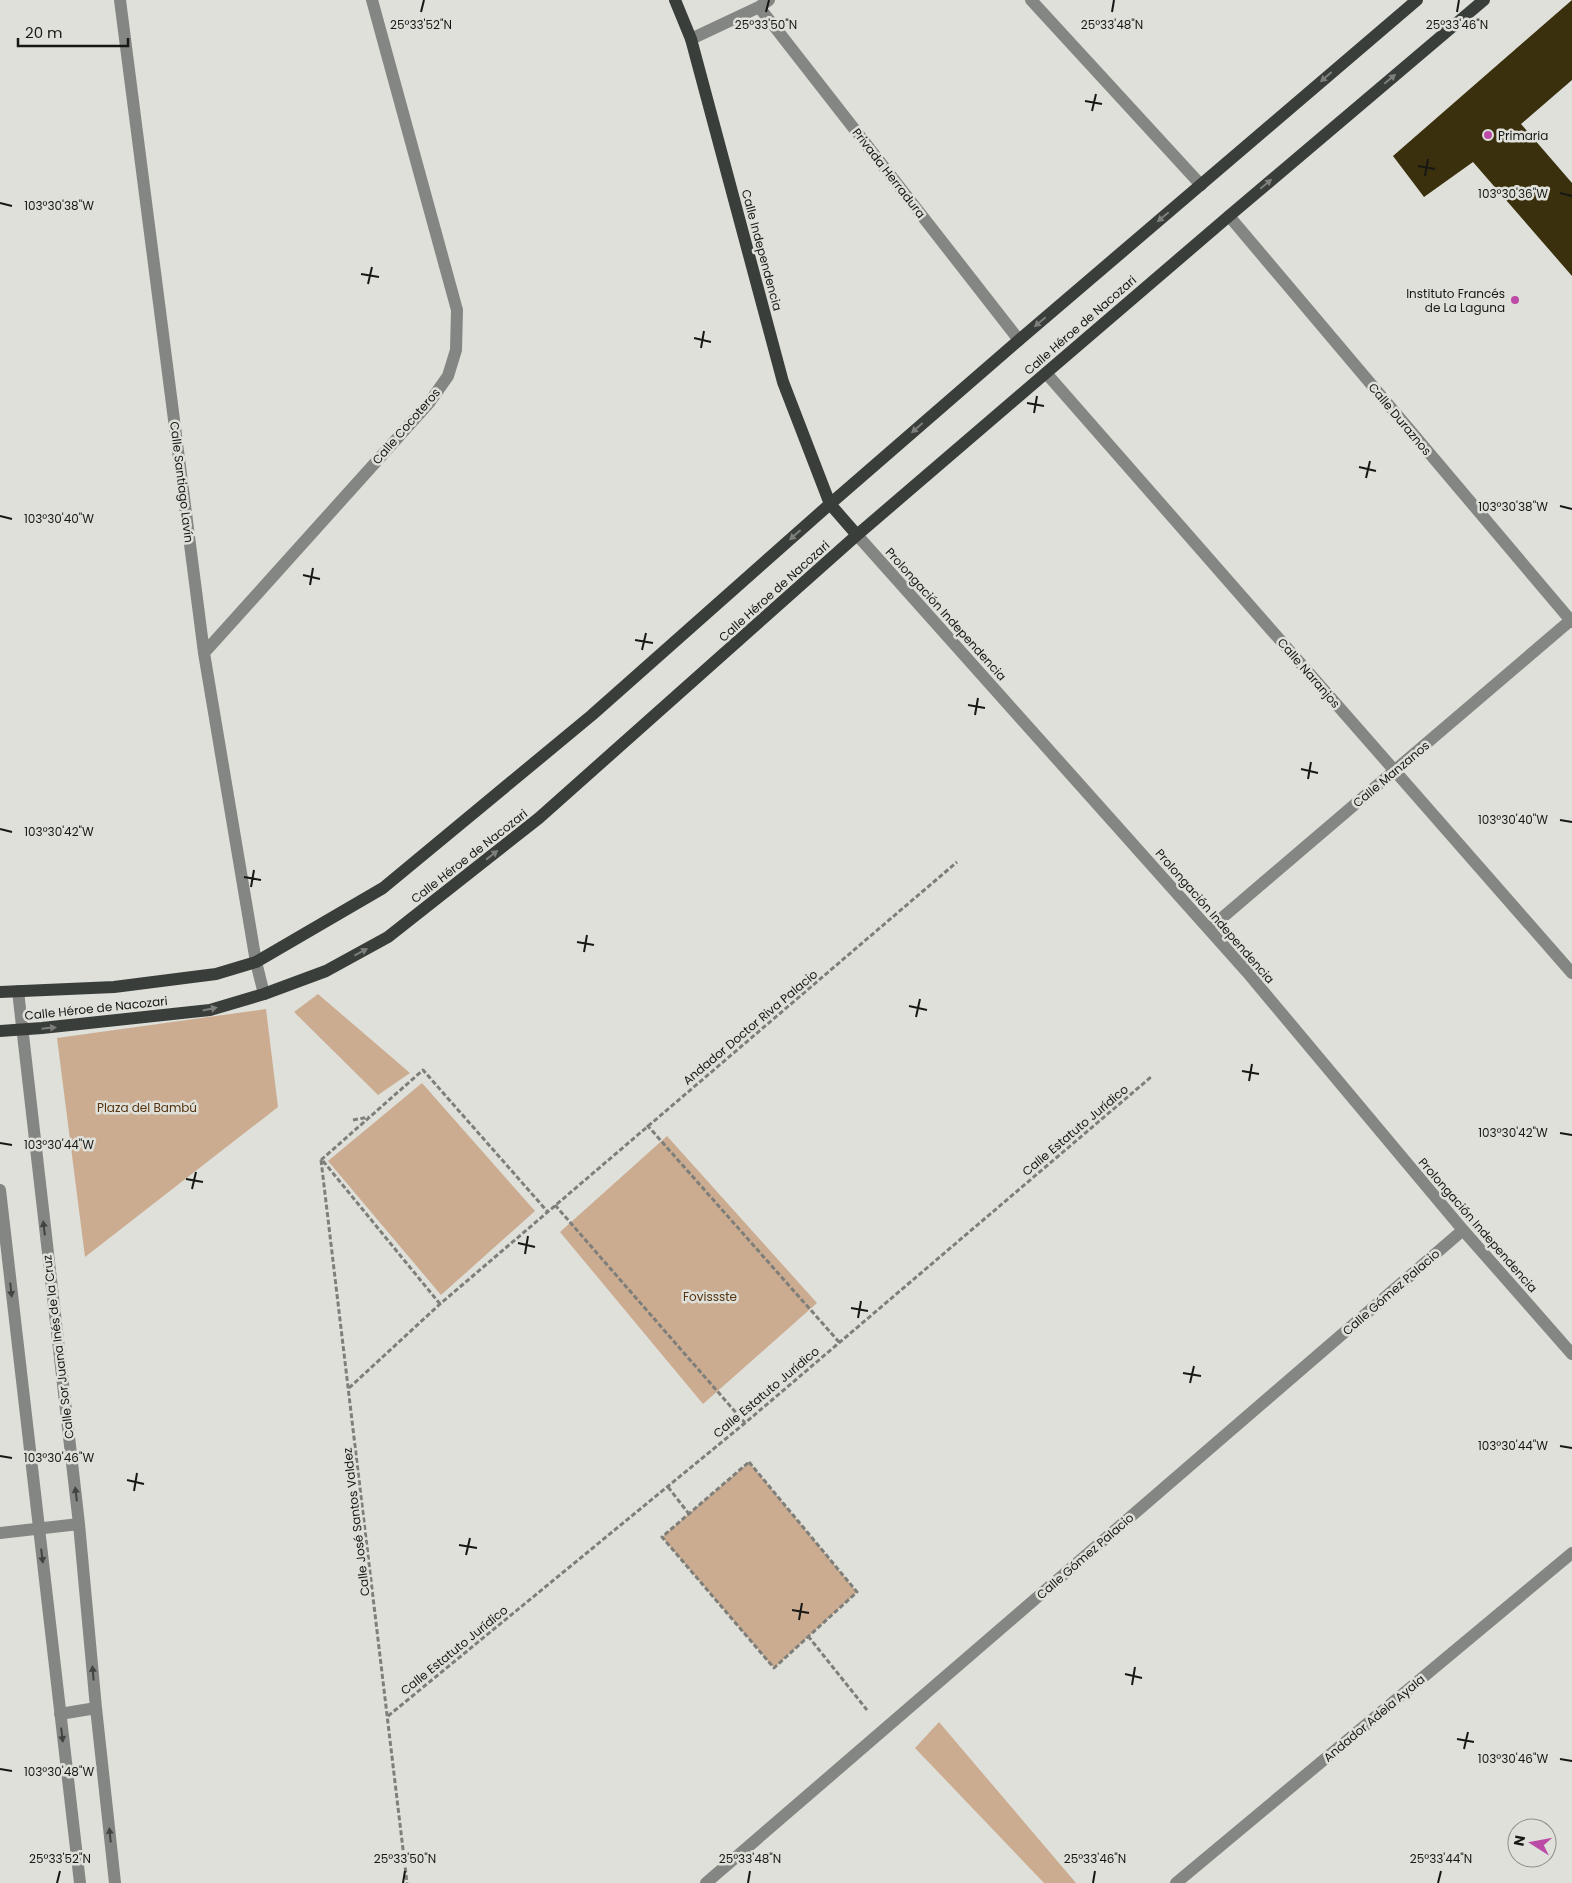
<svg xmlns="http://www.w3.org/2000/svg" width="1572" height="1883" font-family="Poppins,sans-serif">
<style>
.green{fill:#ccac91}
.building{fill:#3b300d}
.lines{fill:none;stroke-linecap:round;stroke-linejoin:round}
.path{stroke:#7e7f7a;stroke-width:3;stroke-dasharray:5 2.5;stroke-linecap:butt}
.minor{stroke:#838683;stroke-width:12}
.major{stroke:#3a3e3b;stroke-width:12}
.oneway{fill:#7c7f7a}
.oneway2{fill:#424441}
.ticks{fill:none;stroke:#171815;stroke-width:2}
.poi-dot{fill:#bc4ba7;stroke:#dee0d9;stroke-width:2}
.labels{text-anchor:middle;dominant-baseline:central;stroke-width:5;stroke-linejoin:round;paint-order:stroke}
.poi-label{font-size:12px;fill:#171815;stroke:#dee0d9;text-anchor:start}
.street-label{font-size:12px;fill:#171815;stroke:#dee0d9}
.park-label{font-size:12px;fill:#56330e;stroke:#dee0d9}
.ticks-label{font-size:12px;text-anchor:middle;fill:#171815;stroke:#dee0d9;stroke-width:5;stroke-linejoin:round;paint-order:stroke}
</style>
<rect width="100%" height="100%" fill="#dee0d9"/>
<!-- green -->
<path class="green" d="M 318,994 L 410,1073 L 378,1095 L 294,1012 Z
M 266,1009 L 278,1107 L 85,1257 L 57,1038 Z
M 422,1083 L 535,1211 L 441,1295 L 328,1161 Z
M 667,1136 L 817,1303 L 703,1404 L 560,1232 Z
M 749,1462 L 857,1592 L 774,1668 L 662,1537 Z
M 939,1722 L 1076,1883 L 1044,1883 L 915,1748 Z"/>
<!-- building -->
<path class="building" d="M 1572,0 L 1572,80 L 1521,124 L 1572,183 L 1572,276 L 1473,162 L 1424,197 L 1393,156 Z"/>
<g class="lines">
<!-- path -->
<path class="path" d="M 353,1120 L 369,1117
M 647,1125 L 839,1342
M 321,1160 L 407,1883
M 321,1160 L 423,1070 L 547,1211
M 323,1161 L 440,1304
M 555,1205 L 745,1423
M 349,1388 L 440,1304 L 957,862
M 749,1462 L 857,1592 L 774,1668 L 662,1537 Z
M 668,1487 L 689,1514
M 808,1636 L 867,1710
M 388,1716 L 745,1423 L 1151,1077"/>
<!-- minor -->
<path class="minor" d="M 120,0 L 204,653 L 256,962 L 264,994
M 1031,0 L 1201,185
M 759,7 L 1019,340
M 691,39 L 759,7 L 769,0
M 1229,216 L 1572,622
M 1046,373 L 1572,973
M 857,535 L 1247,972 L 1463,1230 L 1572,1354
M 204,653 L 429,403 L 448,376 L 456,350 L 457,310 L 372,0
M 1209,929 L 1572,619
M 18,991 L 79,1524 L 96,1708 L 115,1883
M 0,1190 L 80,1883
M 0,1533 L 79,1524
M 60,1714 L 96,1708
M 706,1883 L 1463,1230
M 1176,1883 L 1572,1553"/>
<!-- major -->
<path class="major" d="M 675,0 L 691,39 L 783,382 L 830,504 L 857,535
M 0,992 L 114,987 L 216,974 L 256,962 L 383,888 L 592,715 L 830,504 L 1019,340 L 1417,0
M 0,1031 L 42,1028 L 210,1010 L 264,994 L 326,971 L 388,937 L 539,818 L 857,535 L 1229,216 L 1484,0"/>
</g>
<!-- one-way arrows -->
<defs><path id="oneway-solid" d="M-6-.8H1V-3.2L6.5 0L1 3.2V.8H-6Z" transform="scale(1.25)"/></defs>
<g class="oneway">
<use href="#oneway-solid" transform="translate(1326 77) rotate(139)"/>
<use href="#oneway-solid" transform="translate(1390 79) rotate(-40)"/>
<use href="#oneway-solid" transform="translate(1266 184) rotate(-40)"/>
<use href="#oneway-solid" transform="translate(1163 217) rotate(140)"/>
<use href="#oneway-solid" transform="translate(1040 322) rotate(140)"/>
<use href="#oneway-solid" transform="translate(917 428) rotate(139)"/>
<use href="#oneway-solid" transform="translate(795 535) rotate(138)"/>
<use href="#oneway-solid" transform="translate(492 855) rotate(-38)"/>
<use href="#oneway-solid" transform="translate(361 952) rotate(-28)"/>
<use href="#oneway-solid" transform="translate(210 1009) rotate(-12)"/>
<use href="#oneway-solid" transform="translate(49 1028) rotate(-6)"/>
</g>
<g class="oneway2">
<use href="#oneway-solid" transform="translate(44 1228) rotate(-97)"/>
<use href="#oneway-solid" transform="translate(11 1290) rotate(84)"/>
<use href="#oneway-solid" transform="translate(76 1494) rotate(-97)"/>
<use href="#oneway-solid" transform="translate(42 1556) rotate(83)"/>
<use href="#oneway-solid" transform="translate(93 1673) rotate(-95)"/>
<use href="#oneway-solid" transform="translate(62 1735) rotate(83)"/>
<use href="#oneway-solid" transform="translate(110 1835) rotate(-96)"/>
</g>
<!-- ticks -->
<path class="ticks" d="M 421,12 L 424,0M 766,12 L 769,0M 1112,12 L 1114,0M 1457,12 L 1459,0M 1085,101 L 1102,104M 1092,111 L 1096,94M 1418,166 L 1435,169M 1425,176 L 1428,159M 1560,193 L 1572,196M 0,203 L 12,206M 361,274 L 379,277M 368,284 L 372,267M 694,338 L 711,342M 701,348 L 704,331M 1027,403 L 1044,406M 1034,413 L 1037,396M 1359,467 L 1376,471M 1366,478 L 1370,461M 1560,506 L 1572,509M 0,516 L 12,519M 303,575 L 320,579M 310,585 L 313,568M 635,640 L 653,643M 642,650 L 646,633M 968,705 L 985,708M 975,715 L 978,698M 1301,769 L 1318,773M 1308,779 L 1311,762M 1560,820 L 1572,822M 0,829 L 12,832M 244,877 L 261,880M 251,887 L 254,870M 577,942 L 594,945M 584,952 L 587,935M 909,1006 L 927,1010M 916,1017 L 920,999M 1242,1071 L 1259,1074M 1249,1081 L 1252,1064M 1560,1133 L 1572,1135M 0,1143 L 12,1145M 186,1179 L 203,1182M 192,1189 L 196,1172M 518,1243 L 535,1247M 525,1254 L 528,1236M 851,1308 L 868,1311M 858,1318 L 861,1301M 1183,1373 L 1201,1376M 1190,1383 L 1194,1366M 1560,1446 L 1572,1448M 0,1456 L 12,1458M 127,1480 L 144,1484M 134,1491 L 137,1473M 459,1545 L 477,1548M 466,1555 L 470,1538M 792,1610 L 809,1613M 799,1620 L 802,1603M 1125,1674 L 1142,1678M 1132,1685 L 1135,1667M 1457,1739 L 1474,1742M 1464,1749 L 1468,1732M 1560,1759 L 1572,1761M 0,1769 L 12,1771M 57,1883 L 60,1871M 403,1883 L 405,1871M 748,1883 L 750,1871M 1093,1883 L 1095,1871M 1438,1883 L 1441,1871"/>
<!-- markers -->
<g class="poi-dot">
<circle cx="1488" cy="135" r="5"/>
<circle cx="1515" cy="300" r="5"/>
</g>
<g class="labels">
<!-- poi labels -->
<g class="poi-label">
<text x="1498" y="135">Primaria</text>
<text x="1505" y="293" text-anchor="end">Instituto Francés<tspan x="1505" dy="14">de La Laguna</tspan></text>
</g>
<!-- street labels -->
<g class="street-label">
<text transform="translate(889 173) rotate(52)">Privada Herradura</text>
<text transform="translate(762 250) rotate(75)">Calle Independencia</text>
<text transform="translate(1080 325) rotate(-41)">Calle Héroe de Nacozari</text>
<text transform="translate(1400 419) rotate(50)">Calle Duraznos</text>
<text transform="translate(406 426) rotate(-49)">Calle Cocoteros</text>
<text transform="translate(182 482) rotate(83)">Calle Santiago Lavín</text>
<text transform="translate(774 591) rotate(-42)">Calle Héroe de Nacozari</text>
<text transform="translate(946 614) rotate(48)">Prolongación Independencia</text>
<text transform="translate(1309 673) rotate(49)">Calle Naranjos</text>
<text transform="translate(1391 774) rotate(-40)">Calle Manzanos</text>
<text transform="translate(469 856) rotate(-38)">Calle Héroe de Nacozari</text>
<text transform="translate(1215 916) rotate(49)">Prolongación Independencia</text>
<text transform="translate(96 1008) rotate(-6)">Calle Héroe de Nacozari</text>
<text transform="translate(750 1027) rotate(-40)">Andador Doctor Riva Palacio</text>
<text transform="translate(1075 1130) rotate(-40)">Calle Estatuto Jurídico</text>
<text transform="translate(1478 1225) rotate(49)">Prolongación Independencia</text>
<text transform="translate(1391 1292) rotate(-41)">Calle Gómez Palacio</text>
<text transform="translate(58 1347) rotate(-97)">Calle Sor Juana Inés de la Cruz</text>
<text transform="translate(766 1392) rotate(-40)">Calle Estatuto Jurídico</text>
<text transform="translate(356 1522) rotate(-97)">Calle José Santos Valdez</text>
<text transform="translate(1085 1556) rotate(-41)">Calle Gómez Palacio</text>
<text transform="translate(454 1650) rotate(-39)">Calle Estatuto Jurídico</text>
<text transform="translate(1374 1718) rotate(-40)">Andador Adela Ayala</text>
</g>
<!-- park labels -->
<g class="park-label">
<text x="147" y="1107">Plaza del Bambú</text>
<text x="710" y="1296">Fovissste</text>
</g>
</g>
<g class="ticks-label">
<text x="421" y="29">25°33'52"N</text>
<text x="766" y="29">25°33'50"N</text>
<text x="1112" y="29">25°33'48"N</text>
<text x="1457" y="29">25°33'46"N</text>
<text x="1513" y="198">103°30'36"W</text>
<text x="59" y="210">103°30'38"W</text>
<text x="1513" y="511">103°30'38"W</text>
<text x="59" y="523">103°30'40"W</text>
<text x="1513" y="824">103°30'40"W</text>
<text x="59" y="836">103°30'42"W</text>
<text x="1513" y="1137">103°30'42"W</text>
<text x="59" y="1149">103°30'44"W</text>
<text x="1513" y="1450">103°30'44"W</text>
<text x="59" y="1462">103°30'46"W</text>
<text x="1513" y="1763">103°30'46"W</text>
<text x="59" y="1776">103°30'48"W</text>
<text x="60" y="1863">25°33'52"N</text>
<text x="405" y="1863">25°33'50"N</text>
<text x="750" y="1863">25°33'48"N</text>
<text x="1095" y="1863">25°33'46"N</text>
<text x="1441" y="1863">25°33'44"N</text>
</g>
<!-- north arrow -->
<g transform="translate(1532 1843) rotate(281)"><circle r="24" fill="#dee0d9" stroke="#8e908b"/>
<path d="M0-4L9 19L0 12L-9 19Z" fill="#bc4ba7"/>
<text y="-8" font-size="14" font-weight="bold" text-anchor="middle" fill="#171815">N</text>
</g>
<!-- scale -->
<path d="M18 38v8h110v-8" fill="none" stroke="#171815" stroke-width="2.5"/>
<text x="25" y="38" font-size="15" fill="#171815" stroke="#dee0d9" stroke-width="4" paint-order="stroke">20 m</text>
</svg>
